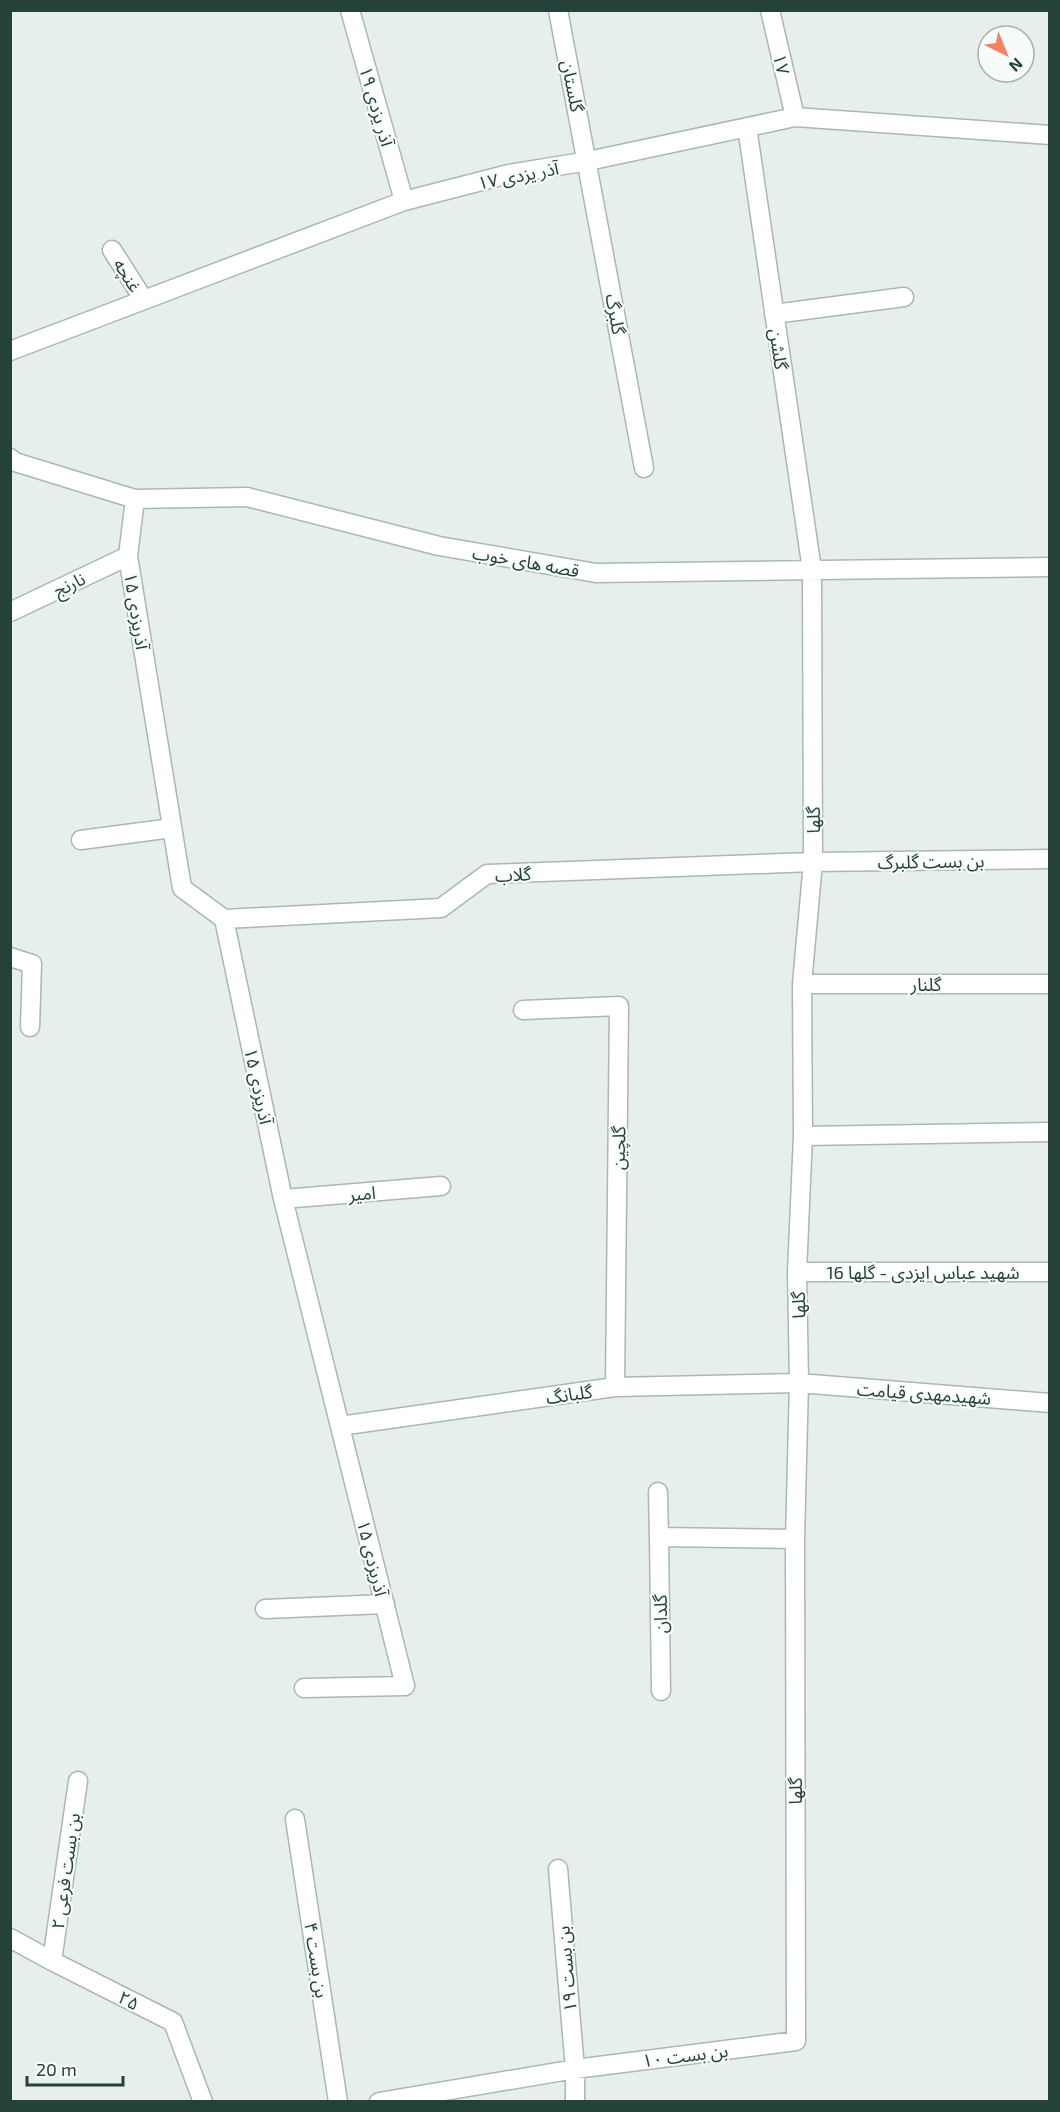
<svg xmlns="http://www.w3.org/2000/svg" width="1060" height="2112" font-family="'Exo 2','Noto Sans Arabic',sans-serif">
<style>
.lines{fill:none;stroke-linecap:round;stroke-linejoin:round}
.street-casing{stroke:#a8b8b2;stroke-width:21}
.street{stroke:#fff;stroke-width:18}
.labels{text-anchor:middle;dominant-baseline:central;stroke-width:4.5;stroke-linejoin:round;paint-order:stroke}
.street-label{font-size:18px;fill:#24423a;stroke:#f7fbf9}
</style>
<rect width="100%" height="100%" fill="#e6efeb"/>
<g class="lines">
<!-- street casing -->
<g class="street-casing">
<path id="street" d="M 350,10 L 404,201
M 558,10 L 644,468
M 770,10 L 795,117
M 112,250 L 144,300
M 774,314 L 904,297
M 10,351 L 404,201 L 509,174 L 588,161 L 795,117 L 1050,135
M 10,458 L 15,462 L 135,499 L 247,497 L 439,546 L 596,573 L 1050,567
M 135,499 L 128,556 L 182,888 L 224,919 L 283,1199 L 405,1686 L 304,1688
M 10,612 L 128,556
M 81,840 L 172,828
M 224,919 L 441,908 L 487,874 L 813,862 L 1050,859
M 10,957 L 32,964 L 30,1027
M 802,984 L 1050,984
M 523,1010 L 619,1006 L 615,1387
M 803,1136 L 1050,1132
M 283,1199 L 441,1186
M 797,1272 L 1050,1272
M 340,1426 L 615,1387 L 799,1383 L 1050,1403
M 658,1492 L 659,1537
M 265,1609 L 385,1604
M 661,1691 L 659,1537 L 795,1539
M 295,1819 L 338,2102
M 558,1869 L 575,2069 L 575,2102
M 10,1938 L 52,1961 L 173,2022 L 203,2102
M 52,1961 L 78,1781
M 379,2102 L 575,2069 L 796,2041 L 795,1539 L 799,1383 L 797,1272 L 803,1136 L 802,984 L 813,862 L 812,570 L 747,127"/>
</g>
<!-- street -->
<use href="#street" class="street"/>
</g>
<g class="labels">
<!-- street labels -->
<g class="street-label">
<text transform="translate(782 64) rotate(77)">۱۷</text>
<text transform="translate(573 86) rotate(79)">گلستان</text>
<text transform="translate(377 106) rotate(74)">آذر یزدی ۱۹</text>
<text transform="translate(518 175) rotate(-11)">آذر یزدی ۱۷</text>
<text transform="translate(128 275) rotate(58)">غنچه</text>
<text transform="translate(616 314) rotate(80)">گلبرگ</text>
<text transform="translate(779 349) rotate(82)">گلشن</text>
<text transform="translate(526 561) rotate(10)">قصه های خوب</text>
<text transform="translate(69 584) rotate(-26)">نارنج</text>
<text transform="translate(137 611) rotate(81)">۱۵ آذریزدی</text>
<text transform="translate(813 820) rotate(-90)">گلها</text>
<text transform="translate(931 861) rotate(-1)">بن بست گلبرگ</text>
<text transform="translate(513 874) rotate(-3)">گلاب</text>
<text x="926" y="984">گلنار</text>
<text transform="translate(259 1086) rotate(78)">۱۵ آذریزدی</text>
<text transform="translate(618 1148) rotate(-89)">گلچین</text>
<text transform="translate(362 1193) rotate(-5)">امیر</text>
<text x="923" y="1272">شهید عباس ایزدی - گلها 16</text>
<text transform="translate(798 1305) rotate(-91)">گلها</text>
<text transform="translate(924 1393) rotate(4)">شهیدمهدی قیامت</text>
<text transform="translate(569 1394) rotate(-8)">گلبانگ</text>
<text transform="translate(373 1558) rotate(76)">۱۵ آذریزدی</text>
<text transform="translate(660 1614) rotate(-91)">گلدان</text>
<text transform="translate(795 1791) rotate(-90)">گلها</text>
<text transform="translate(65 1871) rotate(-82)">بن بست فرعی ۲</text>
<text transform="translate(317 1960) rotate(81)">بن بست ۴</text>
<text transform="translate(566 1969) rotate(-95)">بن بست ۱۹</text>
<text transform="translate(129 2000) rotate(27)">۲۵</text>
<text transform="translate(685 2055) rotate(-7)">بن بست ۱۰</text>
</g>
</g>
<!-- border -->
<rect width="1060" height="2112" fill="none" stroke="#24423a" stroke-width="24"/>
<!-- north arrow -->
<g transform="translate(1006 54) rotate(137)"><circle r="28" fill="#f7fbf9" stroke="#a3b1ad" stroke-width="1.5"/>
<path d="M0-4.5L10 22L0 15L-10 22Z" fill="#f4845f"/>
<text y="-9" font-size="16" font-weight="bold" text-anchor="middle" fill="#24423a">N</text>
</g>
<!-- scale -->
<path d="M27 2076v9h96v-9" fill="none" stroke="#24423a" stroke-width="3"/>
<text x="36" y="2076" font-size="18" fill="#24423a" stroke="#f7fbf9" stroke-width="4.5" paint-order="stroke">20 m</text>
</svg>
